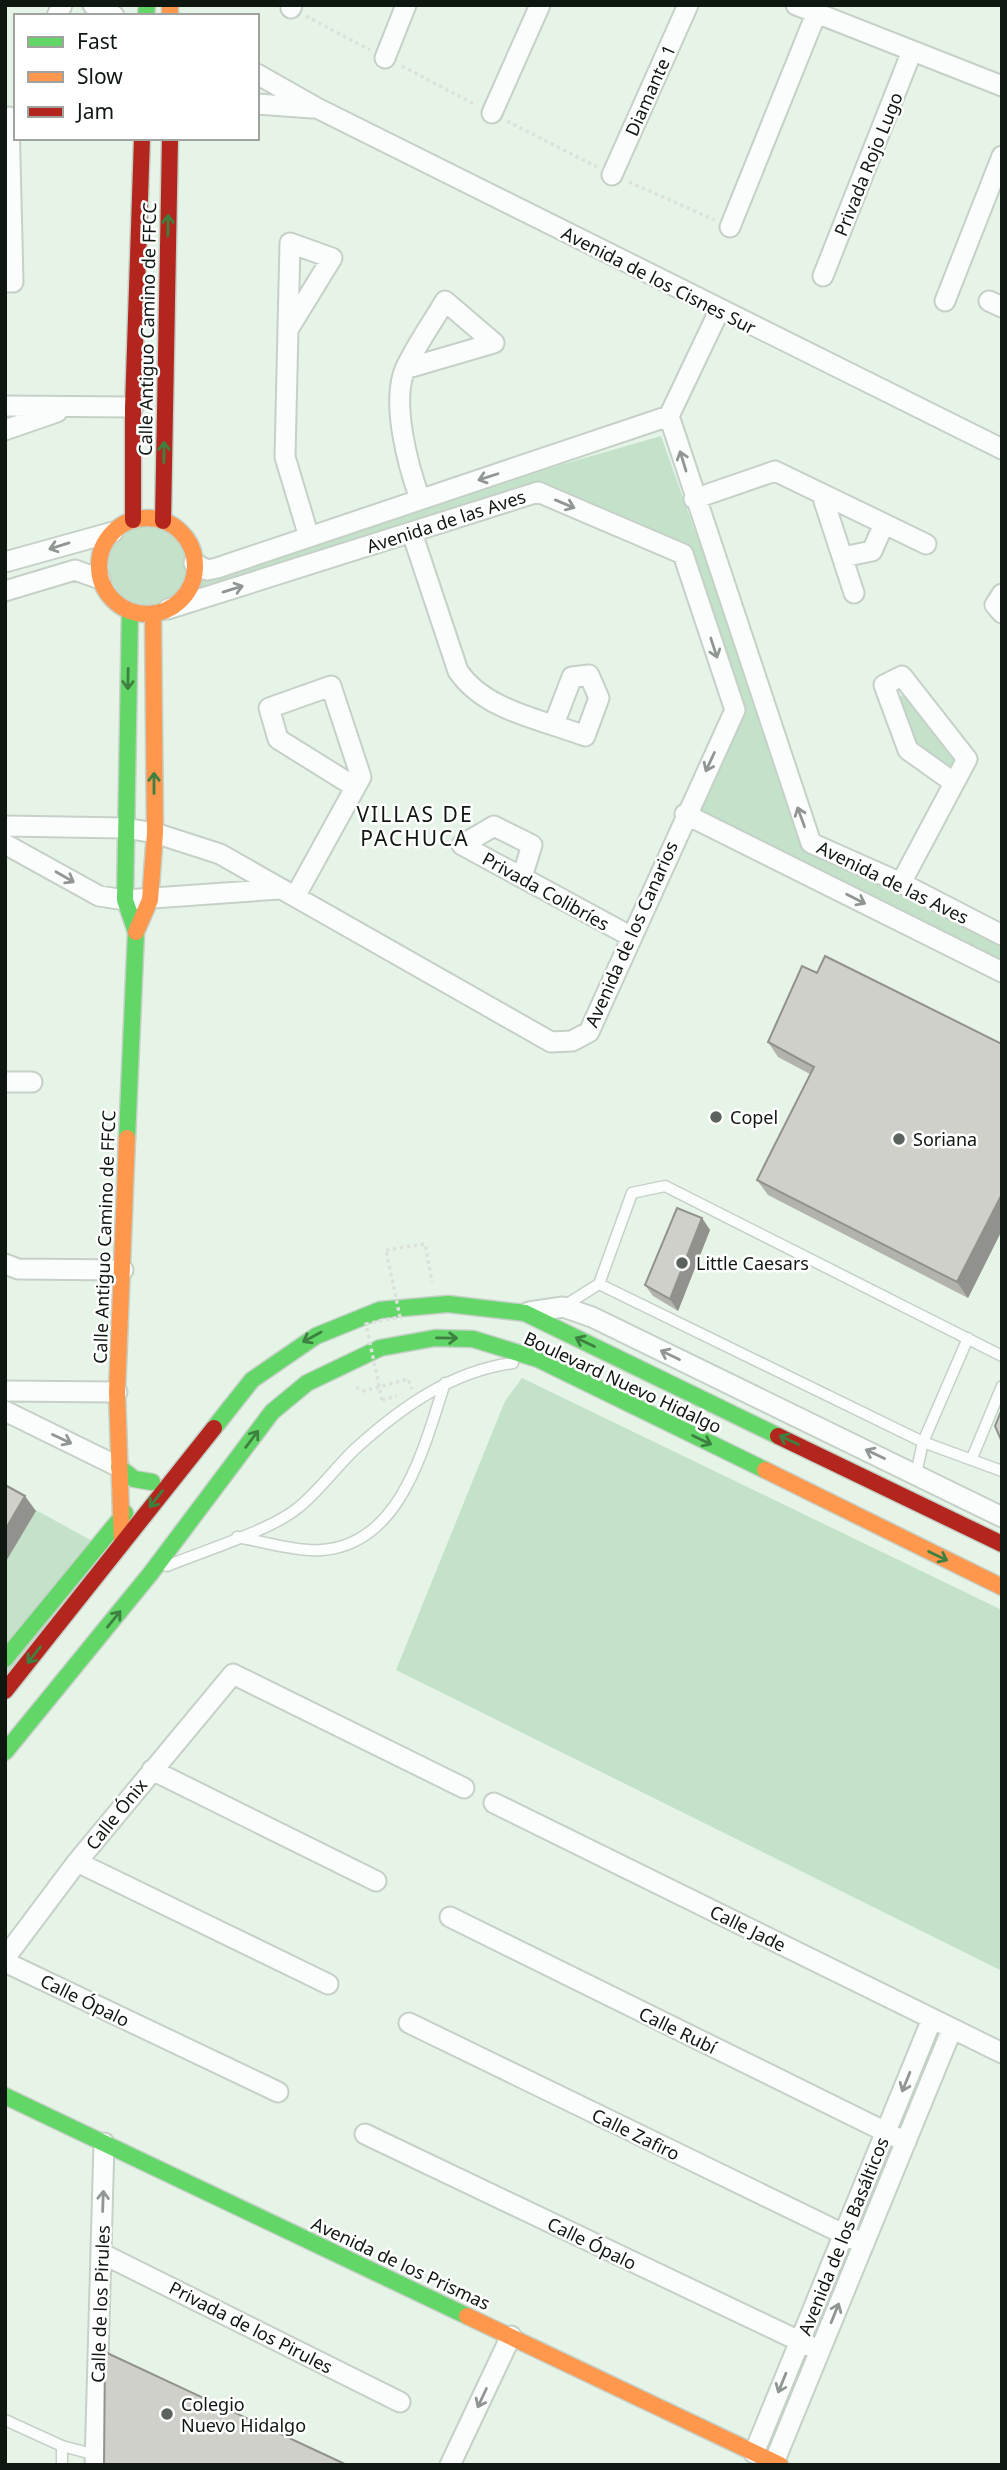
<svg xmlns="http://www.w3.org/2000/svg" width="1007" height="2470" viewBox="0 0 1007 2470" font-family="'Noto Sans',sans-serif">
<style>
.green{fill:#c3e2c9}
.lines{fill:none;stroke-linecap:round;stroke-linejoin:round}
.lane-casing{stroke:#c5d0c7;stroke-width:13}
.street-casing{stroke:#c5d0c7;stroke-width:23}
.fast-casing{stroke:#c5d0c7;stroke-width:19}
.slow-casing{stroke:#c5d0c7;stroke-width:19}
.jam-casing{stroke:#c5d0c7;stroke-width:19}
.path{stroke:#dde1dd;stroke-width:3.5;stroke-dasharray:3.5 3.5;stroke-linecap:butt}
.lane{stroke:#fbfdfc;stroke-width:10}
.street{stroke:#fbfdfc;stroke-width:19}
.fast{stroke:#63d668;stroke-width:16}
.slow{stroke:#ff974d;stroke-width:16}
.jam{stroke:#b3261e;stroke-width:16}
.path-bridge{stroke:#dde1dd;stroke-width:3.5;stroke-dasharray:3.5 3.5;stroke-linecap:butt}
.wall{fill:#b2b3ad}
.shaded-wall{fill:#91928d}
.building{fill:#cfd0c9;stroke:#91928d;stroke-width:2}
.oneway{stroke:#3d8040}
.oneway2{stroke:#909692}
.poi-dot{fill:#5a645c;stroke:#fff;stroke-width:2.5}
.labels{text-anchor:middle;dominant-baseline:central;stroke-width:5;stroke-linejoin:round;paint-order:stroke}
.street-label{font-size:18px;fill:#0e1710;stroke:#fff}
.poi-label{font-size:18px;fill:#0e1710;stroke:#fff;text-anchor:start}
.quarter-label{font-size:21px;letter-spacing:2px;fill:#0e1710;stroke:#fff}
</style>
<rect width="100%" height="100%" fill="#e6f4e8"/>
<path class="green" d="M661 436 806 841 1002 941V966L694 812 739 712 690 561 539 487 169 605 137 607 121 595 109 579V551L121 532 148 523 165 527 189 548 191 579 536 472Z
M904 694 959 760 952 772 912 746 892 701Z
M522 1378 1002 1610V1971L396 1670 505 1401Z
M25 1504 105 1548 5 1681V1537Z"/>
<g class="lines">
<g class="lane-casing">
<path id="lane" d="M564 1306 599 1284
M1002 1356 665 1186 632 1193 599 1284 923 1442 1002 1471
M972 1458 1002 1386
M916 1474 923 1442 968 1338
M237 1537C261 1541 298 1552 322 1550 402 1544 424 1446 445 1383
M167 1566C203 1551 272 1530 299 1507 320 1490 336 1467 355 1449 400 1408 452 1371 513 1363
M5 2420 62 2446 96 2455
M62 2465V2446"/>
</g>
<g class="street-casing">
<path id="street" d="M93 5 114 16
M796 5 1002 86
M291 8 292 5
M57 16 62 5
M385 58 406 5
M257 74 317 108 1002 449
M257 104 312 108
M492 113 540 5
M612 175 688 5
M730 227 816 14
M823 276 912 51
M5 282H13L9 117
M945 301 1002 156
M989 301 1002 307
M719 311 669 416 811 843 901 883 1002 935
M289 328 332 258 290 243 285 457 309 537
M405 369 494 343 445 301C432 323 417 344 406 367 390 400 408 466 420 499
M5 406 133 407
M5 430 57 412
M822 495 854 593
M694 499 775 471 926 544
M412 533 458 671C485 711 541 719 585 736L599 698 589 675 572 677 554 724
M843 557 872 551 884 524
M5 562 113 532
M194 563 207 570 217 568 669 416
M5 591 75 570 100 579
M1002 594 995 605 1002 613
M168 609 538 492 683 554 735 710
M685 814 1002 972
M5 826 125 828 155 833 220 854 551 1042 572 1041 589 1032 735 710
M5 844 99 896 125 900 280 889
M462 845 630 936
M462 845 494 826 532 845 522 877
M901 883 967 759 902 676 884 685 908 750 953 782
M296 895 361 777 331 686 269 708 278 739 355 787
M5 1082H32
M5 1264 18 1269 123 1270
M529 1312 563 1307 592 1317 1002 1517
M5 1391 117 1392
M5 1411 119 1467
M152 1770 376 1881
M494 1803 1002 2053
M77 1862 328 1984
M450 1917 906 2142
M5 1958 77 1862 233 1674 464 1788
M5 1962 278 2092
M409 2023 864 2244
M365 2134 820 2351
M101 2253 400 2402
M754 2453 932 2019
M95 2465 104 2143
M450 2465 511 2336
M773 2465 952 2029"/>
</g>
<g class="fast-casing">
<path id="fast" d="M146 16 147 5
M127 1138 136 932 125 900 130 611
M214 1428 252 1380 316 1336 380 1310 448 1304 525 1313 778 1436
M119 1467 134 1479 152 1482
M5 1659 125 1513
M5 1752 151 1573 272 1412 307 1383 380 1348 435 1338 473 1339 538 1359 765 1470
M5 2096 467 2316"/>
</g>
<g class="slow-casing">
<path id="slow" d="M170 5V16
M99 566a48 48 0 1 1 96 0a48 48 0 1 1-96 0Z
M136 932 150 900 155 833 153 614
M765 1470 1002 1587
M122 1544 117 1392 127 1138
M467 2316 780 2465"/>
</g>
<g class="jam-casing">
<path id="jam" d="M133 520V407L142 138
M163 521 170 138
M778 1436 1002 1544
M5 1691 214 1428"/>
</g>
<path class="path" d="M306 16 370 50
M402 66 476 105
M507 121 597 167
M629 182 715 220
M386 1250 425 1244 432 1282
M356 1387 364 1391 408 1379 412 1389
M382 1400 397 1396"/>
<use href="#lane" class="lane"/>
<use href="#street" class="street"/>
<use href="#fast" class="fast"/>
<use href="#slow" class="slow"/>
<use href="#jam" class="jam"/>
<path class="path-bridge" d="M382 1400 366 1324 400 1317 386 1250"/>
</g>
<path class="wall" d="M817 973 1002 1044V1230L968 1298 768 1195 757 1180 810 1074 778 1057 768 1042Z
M702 1218 710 1230 678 1311 653 1296 645 1285Z"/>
<path class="shaded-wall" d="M1002 1194V1230L968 1298 957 1282Z
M702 1218 710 1230 678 1311 670 1299Z
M25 1496 36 1511 5 1563V1530Z"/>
<path class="building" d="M825 956 1002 1044V1194L957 1282 757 1180 814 1067 768 1042 802 966 817 973Z
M677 1208 702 1218 670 1299 645 1285Z
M1002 1409V1442L995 1426Z
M5 1485 25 1496 5 1530Z
M105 2352 347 2465H104Z"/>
<defs><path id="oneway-shaft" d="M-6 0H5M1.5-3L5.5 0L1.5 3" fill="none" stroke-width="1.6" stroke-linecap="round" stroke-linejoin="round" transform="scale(1.75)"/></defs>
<g class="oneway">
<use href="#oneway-shaft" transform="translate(168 225) rotate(-89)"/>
<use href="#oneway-shaft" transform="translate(164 452) rotate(-89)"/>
<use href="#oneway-shaft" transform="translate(128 679) rotate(91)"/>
<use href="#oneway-shaft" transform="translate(154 783) rotate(-90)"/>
<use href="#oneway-shaft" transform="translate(312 1337) rotate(151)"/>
<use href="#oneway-shaft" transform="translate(447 1338) rotate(1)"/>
<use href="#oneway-shaft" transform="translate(585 1342) rotate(-154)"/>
<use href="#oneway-shaft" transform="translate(252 1439) rotate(-53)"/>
<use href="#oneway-shaft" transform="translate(702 1440) rotate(26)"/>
<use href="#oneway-shaft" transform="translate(789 1440) rotate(-154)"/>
<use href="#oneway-shaft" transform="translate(156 1499) rotate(128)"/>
<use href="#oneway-shaft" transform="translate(938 1556) rotate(26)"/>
<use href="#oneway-shaft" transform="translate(114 1619) rotate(-51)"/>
<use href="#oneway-shaft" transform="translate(34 1655) rotate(128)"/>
</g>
<g class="oneway2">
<use href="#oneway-shaft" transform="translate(683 461) rotate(-107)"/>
<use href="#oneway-shaft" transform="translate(488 477) rotate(162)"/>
<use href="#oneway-shaft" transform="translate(565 504) rotate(23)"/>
<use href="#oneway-shaft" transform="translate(59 546) rotate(163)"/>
<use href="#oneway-shaft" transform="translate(233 589) rotate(-17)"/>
<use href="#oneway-shaft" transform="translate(714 648) rotate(72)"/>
<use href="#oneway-shaft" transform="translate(710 762) rotate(115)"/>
<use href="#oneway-shaft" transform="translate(801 817) rotate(-110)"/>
<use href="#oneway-shaft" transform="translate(65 877) rotate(30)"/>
<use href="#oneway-shaft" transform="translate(856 899) rotate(27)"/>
<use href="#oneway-shaft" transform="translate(670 1355) rotate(-154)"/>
<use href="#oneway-shaft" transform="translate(62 1439) rotate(25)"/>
<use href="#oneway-shaft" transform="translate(875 1454) rotate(-154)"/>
<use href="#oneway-shaft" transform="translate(906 2082) rotate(112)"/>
<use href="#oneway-shaft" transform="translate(103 2201) rotate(-88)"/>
<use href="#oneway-shaft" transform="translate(835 2313) rotate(-68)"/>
<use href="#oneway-shaft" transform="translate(782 2383) rotate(112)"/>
<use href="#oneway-shaft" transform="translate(482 2398) rotate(115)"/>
</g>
<g class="poi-dot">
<circle cx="716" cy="1117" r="7"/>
<circle cx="899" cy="1139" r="7"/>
<circle cx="682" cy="1263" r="7"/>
<circle cx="167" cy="2414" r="7"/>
</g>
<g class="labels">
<g class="street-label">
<text transform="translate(650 90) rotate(-66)">Diamante 1</text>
<text transform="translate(868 164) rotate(-68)">Privada Rojo Lugo</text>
<text transform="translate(659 280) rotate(27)">Avenida de los Cisnes Sur</text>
<text transform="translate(147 329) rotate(-89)">Calle Antiguo Camino de FFCC</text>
<text transform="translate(446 521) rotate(-18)">Avenida de las Aves</text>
<text transform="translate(893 882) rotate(26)">Avenida de las Aves</text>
<text transform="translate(546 891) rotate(29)">Privada Colibríes</text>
<text transform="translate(631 934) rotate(-66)">Avenida de los Canarios</text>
<text transform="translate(104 1237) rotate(-88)">Calle Antiguo Camino de FFCC</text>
<text transform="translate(623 1382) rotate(25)">Boulevard Nuevo Hidalgo</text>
<text transform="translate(116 1814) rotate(-51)">Calle Ónix</text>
<text transform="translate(748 1928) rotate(26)">Calle Jade</text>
<text transform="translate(85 2000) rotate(26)">Calle Ópalo</text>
<text transform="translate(678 2030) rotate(26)">Calle Rubí</text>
<text transform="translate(636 2134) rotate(26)">Calle Zafiro</text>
<text transform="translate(843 2236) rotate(-68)">Avenida de los Basálticos</text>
<text transform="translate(592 2243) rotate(26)">Calle Ópalo</text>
<text transform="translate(401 2263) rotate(25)">Avenida de los Prismas</text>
<text transform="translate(100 2304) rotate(-88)">Calle de los Pirules</text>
<text transform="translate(251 2327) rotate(27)">Privada de los Pirules</text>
</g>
<g class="poi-label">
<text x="730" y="1117">Copel</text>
<text x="913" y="1139">Soriana</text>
<text x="696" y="1263">Little Caesars</text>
<text x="181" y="2404">Colegio<tspan x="181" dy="21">Nuevo Hidalgo</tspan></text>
</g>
<g class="quarter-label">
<text x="415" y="814">VILLAS DE<tspan x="415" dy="24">PACHUCA</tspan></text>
</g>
</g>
<rect width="1007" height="2470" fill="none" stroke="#0e1710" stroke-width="14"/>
<rect x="14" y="14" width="245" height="126" fill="#ffffff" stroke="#9fa29f" stroke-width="2"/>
<rect x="28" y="37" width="35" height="10" fill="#63d668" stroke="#9fa29f" stroke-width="2"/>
<text x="77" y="49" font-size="21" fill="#0e1710">Fast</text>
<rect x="28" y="72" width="35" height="10" fill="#ff974d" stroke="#9fa29f" stroke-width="2"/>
<text x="77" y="84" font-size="21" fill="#0e1710">Slow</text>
<rect x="28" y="107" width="35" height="10" fill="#b3261e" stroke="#9fa29f" stroke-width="2"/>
<text x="77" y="119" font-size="21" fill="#0e1710">Jam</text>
</svg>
